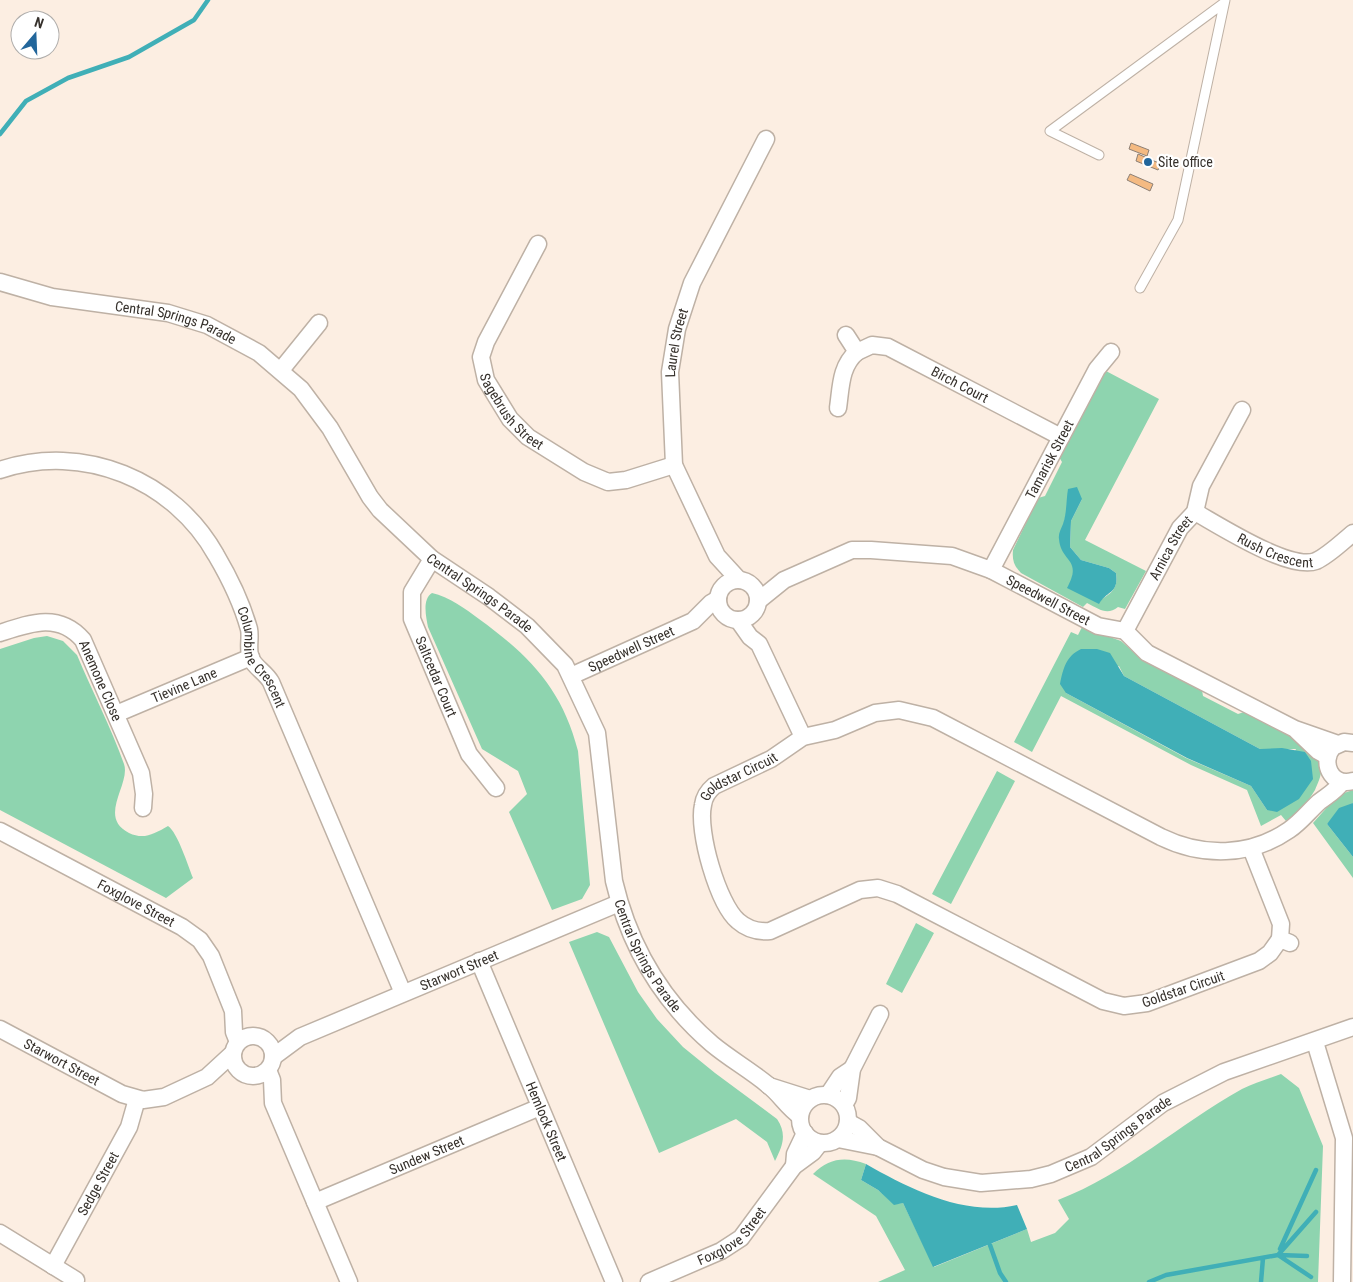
<svg xmlns="http://www.w3.org/2000/svg" width="1353" height="1282" viewBox="0 0 1353 1282" font-family="'Roboto Condensed',sans-serif">
<style>
.green{fill:#8ed4af;fill-rule:evenodd}
.water{fill:#40afb7}
.lines{fill:none;stroke-linecap:round;stroke-linejoin:round}
.stream{stroke:#40afb7;stroke-width:4.5}
.building{fill:#f4ba82;stroke:#8d8075}
.lane-casing{stroke:#beb1a5;stroke-width:11}
.street-casing{stroke:#beb1a5;stroke-width:19}
.lane{stroke:#fff;stroke-width:9}
.street{stroke:#fff;stroke-width:16}
.poi-dot{fill:#22669b;stroke:#fff;stroke-width:2}
.labels{text-anchor:middle;dominant-baseline:central;stroke-width:4.5;stroke-linejoin:round;paint-order:stroke}
.poi-label{font-size:14px;fill:#36312c;stroke:#fff;text-anchor:start}
.street-label{font-size:14px;fill:#36312c;stroke:#fff}
</style>
<rect width="100%" height="100%" fill="#fceee2"/>
<path class="green" d="M1106 371 1159 399 1085 540 1146 571 1125 609 1118 607C1107 616 1099 609 1087 603L1083 607 1021 573C1014 566 1012 560 1013 550L1038 498 1045 496 1062 462 1059 457 1101 376ZM1082 499 1071 521 1070 547 1081 560 1109 568 1116 573C1118 586 1114 592 1102 599L1072 580 1074 567C1068 557 1060 523 1067 513 1070 508 1077 503 1082 499Z
M432 593C449 597 466 609 479 619 530 656 562 689 578 751L590 885 582 899 552 910 509 812 527 794 518 771 482 749 428 627C426 617 422 599 432 593Z
M1082 627 1121 641 1137 655 1202 690 1203 696 1238 714 1244 712C1263 722 1319 745 1321 767 1322 775 1318 783 1315 790 1307 803 1299 813 1286 821L1281 815 1261 826 1247 790 1191 765 1061 696 1032 752 1014 742 1071 632 1078 635ZM1119 666 1124 676 1260 749H1296L1267 810 1251 786 1186 758 1066 693Z
M47 636 63 641 77 655C92 691 111 727 124 764 131 784 97 817 129 833 144 840 154 834 168 826 178 833 188 866 193 878L166 898 0 810V649L34 638Z
M997 771 1015 781 951 904 932 894Z
M1353 790V803L1327 824 1353 857V878L1313 823 1338 795Z
M916 923 934 933 902 993 886 984Z
M597 932 609 937 638 992 657 1019 683 1047 715 1073 777 1119C787 1134 783 1145 775 1161L767 1142 736 1119 659 1153 569 942Z
M1281 1074 1299 1088 1323 1146 1318 1282H878L905 1270 876 1216 813 1174C829 1158 845 1156 866 1164L861 1180 878 1190 894 1204 903 1203 934 1267 1027 1229 1031 1242 1055 1233 1069 1219 1058 1200C1126 1174 1179 1124 1242 1089 1254 1083 1268 1079 1281 1074Z"/>
<path class="water" d="M1077 487 1082 499 1071 521 1070 547 1081 560 1109 568 1116 573C1119 594 1107 590 1099 604L1067 588C1083 558 1061 563 1059 539 1058 534 1061 529 1063 524 1067 512 1066 501 1068 489Z
M1081 649H1097L1110 653 1124 676 1260 749 1282 748 1305 752 1311 761 1313 779 1299 799 1277 812 1267 810 1251 786 1187 758 1066 693 1060 684C1063 669 1066 656 1081 649Z
M1353 803V857L1327 824 1339 808Z
M866 1164C910 1189 965 1217 1017 1205L1027 1229 933 1267 903 1203 894 1205 878 1190 861 1180Z"/>
<g class="lines">
<path class="stream" d="M0 134 26 101 68 78 129 57 194 20 208 0
M990 1245 1000 1273 1006 1282
M1280 1249 1316 1170
M1278 1255 1311 1277
M1279 1255 1307 1256
M1149 1282 1166 1275 1278 1255 1316 1212
M1261 1282 1263 1258"/>
</g>
<path class="building" d="M1131 143 1149 150 1147 156 1129 149Z
M1138 154 1161 164 1158 170 1136 161Z
M1130 174 1153 184 1150 191 1127 180Z"/>
<g class="lines">
<g class="lane-casing">
<path id="lane" d="M1099 155 1050 131 1224 3
M1140 288 1178 220 1225 0"/>
</g>
<g class="street-casing">
<g id="street">
<path id="s1" d="M538 244 486 342 481 357 486 380 510 419 528 437 584 472 608 482 626 480 674 465"/>
<path id="s2" d="M0 282 52 297 168 313 207 325 259 353 301 389 330 428 370 497 380 510 432 559 489 597 527 626 565 665 597 733 614 881C629 945 662 1001 712 1044 730 1059 750 1070 768 1085 780 1094 787 1107 800 1116"/>
<path id="s3" d="M846 335 857 352 872 345 888 347 1061 437"/>
<path d="M281 370 319 323"/>
<path d="M838 408C841 388 840 366 857 352"/>
<path id="s4" d="M0 470C83 442 174 480 216 555 229 577 242 604 249 629 251 638 247 649 251 659 256 668 266 673 271 682L403 993"/>
<path id="s5" d="M1195 512C1220 526 1290 571 1316 561 1329 555 1342 542 1353 533"/>
<path id="s6" d="M432 559 412 592V619L469 754 496 788"/>
<path id="s7" d="M991 570 1097 369 1111 352"/>
<path id="s8" d="M739 580 717 556 674 465 670 372 677 329 692 283 766 139"/>
<circle cx="738" cy="600" r="20"/>
<path id="s9" d="M758 601 784 580 852 550H871L952 556 991 570 1098 626 1125 631 1147 653 1295 729 1338 744"/>
<path d="M738 620 750 637 759 644 803 737"/>
<path id="s10" d="M1125 631 1180 528 1195 512 1201 486 1242 410"/>
<path id="s11" d="M0 633C30 623 59 612 83 640L141 773 144 794 143 808"/>
<path id="s12" d="M571 676 693 621 711 603 718 599"/>
<path id="s13" d="M116 714 251 657"/>
<path d="M1297 731 1318 751 1327 756"/>
<path d="M1353 743 1344 742 1333 747C1320 762 1331 787 1353 781"/>
<path id="s14" d="M0 831 182 927 200 940 211 956 233 1011 234 1032 238 1042"/>
<path d="M1251 848 1281 924 1280 939 1290 943"/>
<path id="s15" d="M1280 939 1270 953 1259 961 1147 1003 1124 1006 1103 1001 897 894 878 888 860 890 770 931C759 932 747 929 738 921 718 904 697 831 703 805 704 797 708 791 714 786L771 759 803 737 835 730 875 713 899 710 933 718 1161 837C1202 857 1250 857 1289 830 1301 822 1309 811 1319 802 1328 795 1336 791 1342 782"/>
<path id="s16" d="M479 961 614 1282"/>
<path id="s17" d="M0 1029 122 1094 143 1100 164 1097 207 1077 232 1054"/>
<circle cx="253" cy="1056" r="20"/>
<path d="M1315 1042 1344 1138 1342 1282"/>
<path id="s18" d="M273 1057 300 1037 619 903"/>
<path d="M268 1070 272 1080 273 1103 349 1282"/>
<path d="M769 1086 810 1099"/>
<circle cx="824" cy="1119" r="24"/>
<path d="M828 1095 840 1077 852 1069"/>
<path d="M844 1105 848 1098 852 1069 880 1014"/>
<path id="s19" d="M848 1122 859 1128 878 1147 923 1170 944 1177 981 1183 1031 1179 1051 1174 1091 1157 1163 1103 1224 1072 1353 1027"/>
<path d="M838 1139 878 1147"/>
<path d="M794 1166 795 1154 805 1133"/>
<path id="s20" d="M315 1202 540 1107"/>
<path d="M0 1233 76 1280"/>
<path id="s21" d="M53 1266 129 1127 137 1099"/>
<path id="s22" d="M649 1282 721 1251 741 1238 794 1166 813 1152 820 1143"/>
</g>
</g>
<use href="#lane" class="lane"/>
<use href="#street" class="street"/>
</g>
<circle class="poi-dot" cx="1148" cy="162" r="5"/>
<g class="labels">
<g class="poi-label">
<text x="1158" y="162">Site office</text>
</g>
<g class="street-label">
<text stroke="none"><textPath href="#s2" startOffset="181">Central Springs Parade</textPath></text>
<text stroke="none"><textPath href="#s8" startOffset="256">Laurel Street</textPath></text>
<text stroke="none"><textPath href="#s3" startOffset="134">Birch Court</textPath></text>
<text stroke="none"><textPath href="#s1" startOffset="191">Sagebrush Street</textPath></text>
<text stroke="none"><textPath href="#s7" startOffset="125">Tamarisk Street</textPath></text>
<text stroke="none"><textPath href="#s5" startOffset="90">Rush Crescent</textPath></text>
<text stroke="none"><textPath href="#s10" startOffset="95">Arnica Street</textPath></text>
<text stroke="none"><textPath href="#s2" startOffset="601">Central Springs Parade</textPath></text>
<text stroke="none"><textPath href="#s9" startOffset="314">Speedwell Street</textPath></text>
<text stroke="none"><textPath href="#s12" startOffset="66">Speedwell Street</textPath></text>
<text stroke="none"><textPath href="#s4" startOffset="365">Columbine Crescent</textPath></text>
<text stroke="none"><textPath href="#s6" startOffset="128">Saltcedar Court</textPath></text>
<text stroke="none"><textPath href="#s11" startOffset="134">Anemone Close</textPath></text>
<text stroke="none"><textPath href="#s13" startOffset="74">Tievine Lane</textPath></text>
<text stroke="none"><textPath href="#s15" startOffset="771">Goldstar Circuit</textPath></text>
<text stroke="none"><textPath href="#s14" startOffset="154">Foxglove Street</textPath></text>
<text stroke="none"><textPath href="#s2" startOffset="1020">Central Springs Parade</textPath></text>
<text stroke="none"><textPath href="#s18" startOffset="206">Starwort Street</textPath></text>
<text transform="translate(1183 989) rotate(-19)">Goldstar Circuit</text>
<text stroke="none"><textPath href="#s17" startOffset="70">Starwort Street</textPath></text>
<text stroke="none"><textPath href="#s16" startOffset="174">Hemlock Street</textPath></text>
<text stroke="none"><textPath href="#s19" startOffset="299">Central Springs Parade</textPath></text>
<text stroke="none"><textPath href="#s20" startOffset="121">Sundew Street</textPath></text>
<text stroke="none"><textPath href="#s21" startOffset="94">Sedge Street</textPath></text>
<text stroke="none"><textPath href="#s22" startOffset="96">Foxglove Street</textPath></text>
</g>
</g>
<g transform="translate(35 35) rotate(19)"><circle r="24" fill="#ffffff" stroke="#afadab"/>
<path d="M0-4L9 19L0 12L-9 19Z" fill="#22669b"/>
<text y="-8" font-size="14" font-weight="bold" text-anchor="middle" fill="#36312c">N</text>
</g>
</svg>
